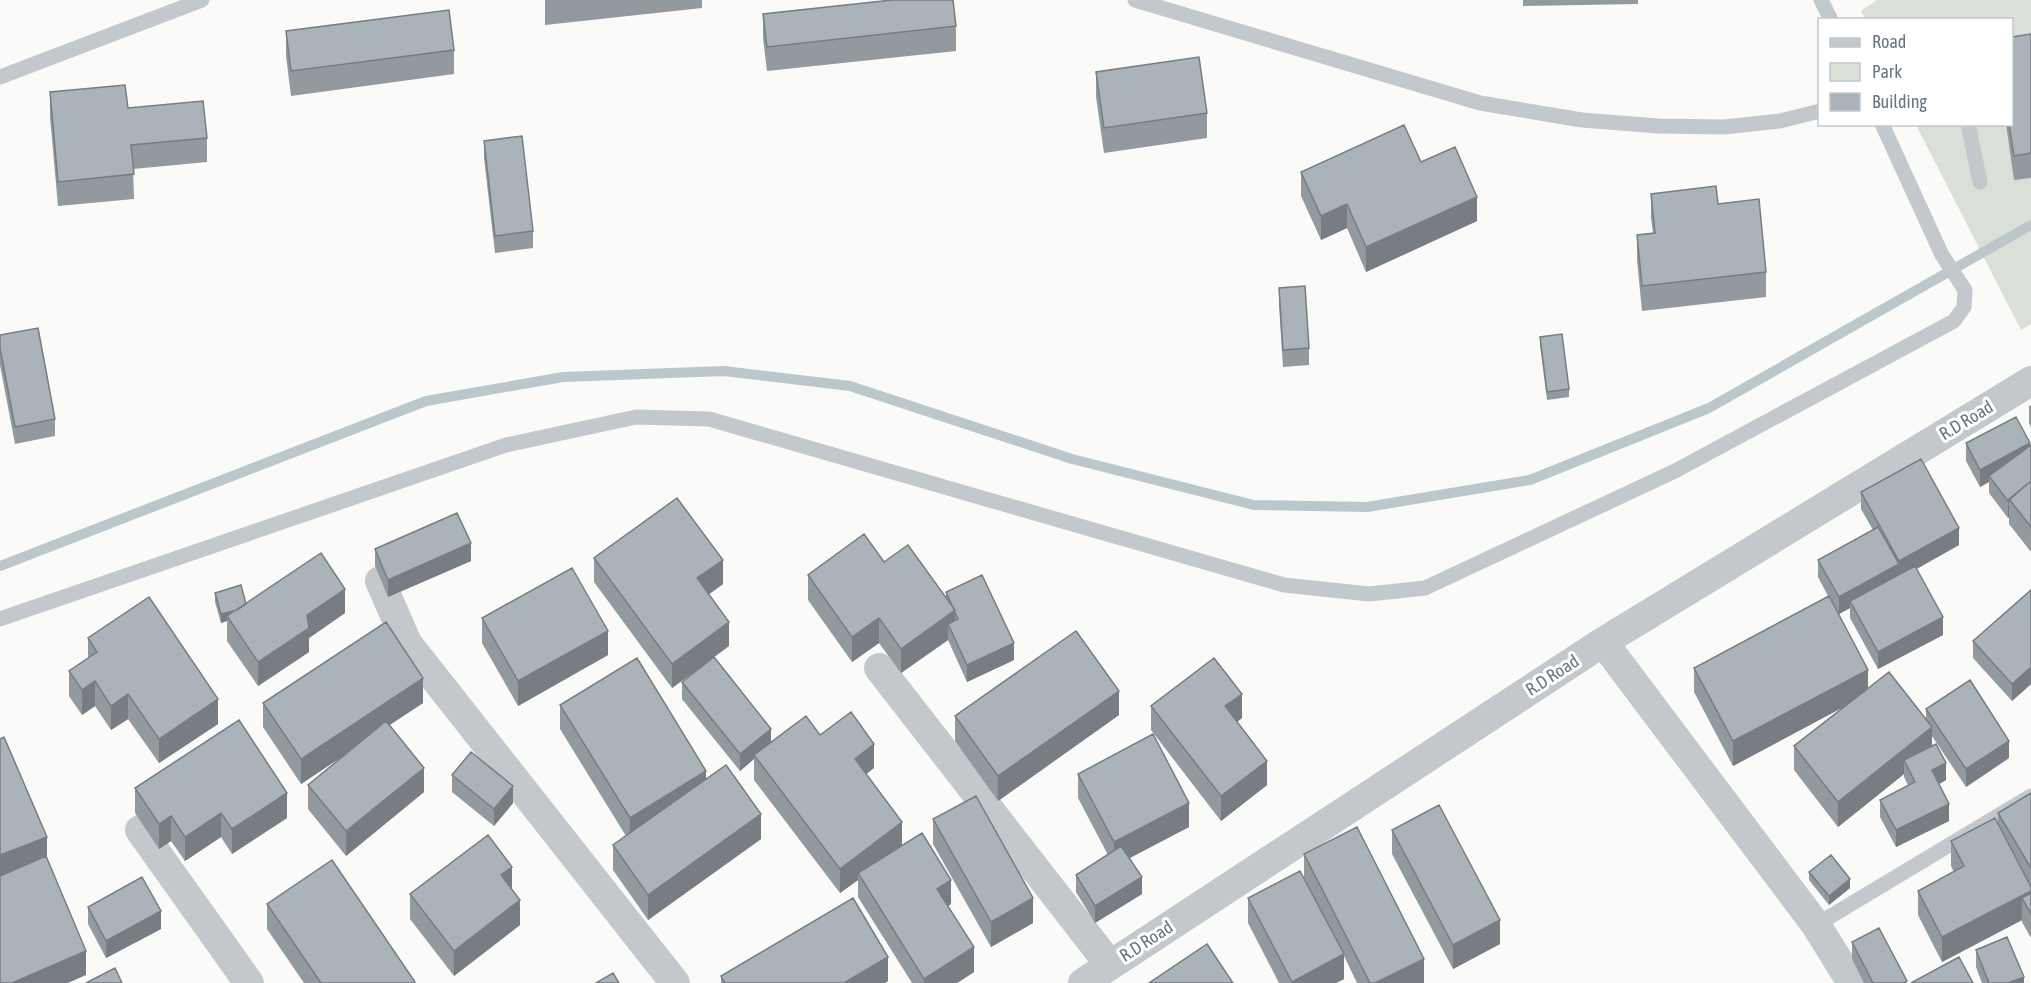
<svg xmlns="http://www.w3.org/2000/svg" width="2031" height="983" viewBox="0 0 2031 983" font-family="'Asap Condensed',sans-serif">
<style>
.green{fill:#dadfd7}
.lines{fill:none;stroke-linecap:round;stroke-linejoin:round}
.stream{stroke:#bbc7cb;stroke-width:10}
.service{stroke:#c3c8cc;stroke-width:15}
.minor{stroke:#c3c8cc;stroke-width:30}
.wall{fill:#929a9f}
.shaded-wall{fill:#777d82}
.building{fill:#aab3b9;stroke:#777d82;stroke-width:1.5}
.labels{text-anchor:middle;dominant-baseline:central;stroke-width:6;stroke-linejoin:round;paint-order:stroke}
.street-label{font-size:18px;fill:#657683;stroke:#fff}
</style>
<rect width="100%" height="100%" fill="#fafaf8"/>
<path class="green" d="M1877 0H2031V324L2021 330 1916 125 2012 124V20L1865 19 1861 11Z"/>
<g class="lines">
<path class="stream" d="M0 566 426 401 563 377 724 371 850 386 1072 459 1254 505 1367 507 1530 480 1709 408 2031 225"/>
<path class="service" d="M1135 0 1480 103 1582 120 1658 126 1724 127 1780 121 1820 111
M1821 0 1831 20
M0 77 202 0
M1968 124 1980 182
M0 619 506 445 636 417 709 419 1284 585 1369 594 1425 588 1675 471 1954 321 1964 307 1965 290 1942 255 1882 124
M1816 925 2031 796"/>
<path class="minor" d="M380 581 407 643 675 983
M1603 642 1816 925 1852 983
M879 668 1110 965
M140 830 249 983
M1083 983 1603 642 2031 381"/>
</g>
<path class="wall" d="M545 0H702V8L545 25Z
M1523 0H1638V4L1523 6Z
M763 14 956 26V51L767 71 763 38Z
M286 31 454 50V74L291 96 286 56Z
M2031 34V178L2014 180 2006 124H2012Z
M1096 72 1207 113V138L1104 153 1096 97Z
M50 92 128 108 207 138V162L133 169 134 199 58 206 50 117Z
M484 141 533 231V248L495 253 484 158Z
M1421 162 1477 221 1366 272 1347 228 1321 240 1301 196V172Z
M1651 194 1718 204 1766 272V297L1642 311 1637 260V235L1653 233 1651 218Z
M1279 288 1309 348V365L1283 367 1279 305Z
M0 335 55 419V436L15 444 0 365Z
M1540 337 1569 389V397L1547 400 1540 345Z
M2031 405V427L2029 423V406Z
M1966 443 2030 446 2031 445V552L2009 524V517L2008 518 1989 493V482L1980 487 1966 461Z
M1861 492 1959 545 1917 569 1943 635 1878 669 1850 618V608L1839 614 1868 688 1926 719V709L2009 758 1966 787 1932 736V746L1946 780 1939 784 1949 821 1896 847 1880 817V800L1908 785 1904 777V774L1838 827 1794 770V746L1843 707 1733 766 1694 692V668L1828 596 1818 577V560L1873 530 1861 509Z
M375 549 471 561 388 597 375 566Z
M594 558 723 584 709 594 729 646 714 657 771 742 820 735 874 768 866 774 902 845 951 904 948 906 974 972 957 983H912L858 897V880L840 893 754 780V759L740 771 682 699V682L709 661 672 688 594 582Z
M884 562 946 598V592L1014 660 967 682 948 640 901 673 879 643 852 662 808 600V575Z
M2031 590V684L2012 701 1973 658V641Z
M215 593 246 604 345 613 309 638V652L258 686 227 641V621L221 623 215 602Z
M482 618 608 655 518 706 482 643Z
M88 638 218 724 159 763 128 719 111 730 95 706 82 715 69 696V671L88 659Z
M263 703H423L389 725 424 792 346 856 308 809V785L344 755 301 784 263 727Z
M560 705 706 778 761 839 648 920 613 870V845L626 836 560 729Z
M1151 706 1242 718 1237 722 1267 785 1221 821 1151 730Z
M1119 715 998 801 955 741V716Z
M1078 774 1189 827 1130 858 1142 894 1095 923 1076 892V875L1108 855 1078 798Z
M452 775 513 803 494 826 452 792Z
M135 788 287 818 232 854 221 837 185 861 171 841 159 849 135 813Z
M2031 793V938L2022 922V920L1942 962 1918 915V891L1954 872 1951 866V841L1998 823V813Z
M933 819 1033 923 991 947 933 844Z
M1392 830 1500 944 1453 969 1392 854Z
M1304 854 1424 983H1357L1344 956V979L1336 983H1279L1248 923V898L1304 878Z
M1809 872 1850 888 1829 905 1809 880Z
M410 894 520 925 454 976 410 919Z
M267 904 415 983H304L267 929Z
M88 907 161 929 106 958 88 924Z
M1852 942 1907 983H1864L1852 959Z
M1976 950 2024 983H1982L1976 967Z
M721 976 888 981 885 983H721Z"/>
<path class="shaded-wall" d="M1477 197V221L1366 272V247Z
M1347 204V228L1321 240V216Z
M2030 443V460L1989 476V482L1980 487V470Z
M2009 500V517L2008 518V501Z
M1959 528V545L1899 578V561Z
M471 543V561L388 597V580Z
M723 560V584L697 603V578Z
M1899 564V581L1850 601V608L1839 614V597Z
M345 589V613L309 638V652L258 686V662L307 615Z
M247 607 227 616V621L221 623V614Z
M955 610V635L948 624V640L901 673V649Z
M1943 617V635L1878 669V652Z
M879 618V643L852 662V637Z
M729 622V646L672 688V664Z
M608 631V655L518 706V681Z
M1014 643V660L967 682V665Z
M2031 667V684L2012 701V684Z
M1868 670V694L1733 766V741Z
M423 678V703L301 784V759Z
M95 681V706L82 715V690Z
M1119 691V715L998 801V776Z
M128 694V719L111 730V706Z
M1242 694V718L1225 731V706Z
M218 699V724L159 763V739Z
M1932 727V751L1904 760V774L1838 827V802Z
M771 729V746L754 755V759L740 771V754Z
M2009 741V758L1966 787V769Z
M874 744V768L855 783V759Z
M1267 761V785L1221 821V796Z
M1946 763V780L1932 788V770Z
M424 768V792L346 856V831Z
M706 771V795L630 843V818Z
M513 786V803L494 826V809Z
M287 793V818L232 854V829Z
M1189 803V827L1114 866V842Z
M1949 804V821L1896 847V830Z
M221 813V837L185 861V837Z
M761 814V839L648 920V895Z
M171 816V841L159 849V824Z
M902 822V846L858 873V880L840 893V869Z
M47 837V861L0 880V855Z
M512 867V891L501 875Z
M1142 877V894L1095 923V906Z
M1850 879V888L1829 905V896Z
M951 880V904L937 913V889Z
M2031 891V914L2022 898V920L1942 962V937Z
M1033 898V923L991 947V922Z
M520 900V925L454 976V951Z
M161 911V929L106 958V941Z
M1500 920V944L1453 969V945Z
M974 947V972L957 983H924V979Z
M86 951V975L68 983H12Z
M1344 954V979L1336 983H1292V982Z
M888 957V981L885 983H844Z
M1424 959V983H1375Z
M2024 977V983H2008Z"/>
<path class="building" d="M892 0H953L956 26 767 47 763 14Z
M449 10 454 50 291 71 286 31Z
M2031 34V153L2014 156 2009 124H2012V37Z
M1199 57 1207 113 1104 128 1096 72Z
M125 85 128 108 203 101 207 138 131 145 134 174 58 182 50 92Z
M1404 125 1421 162 1455 147 1477 197 1366 247 1347 204 1321 216 1301 172Z
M522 136 533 231 495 236 484 141Z
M1716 186 1718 204 1759 199 1766 272 1642 286 1637 235 1655 233 1651 194Z
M1305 286 1309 348 1283 350 1279 288Z
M38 328 55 419 15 427 0 348V335Z
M1562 334 1569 389 1547 392 1540 337Z
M2016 417 2030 443 1980 470 1966 443Z
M2031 445V481L2008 501 1989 476Z
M1921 459 1959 528 1899 561 1861 492Z
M2031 481V527L2009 499Z
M677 498 723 560 697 578 729 622 672 664 594 558Z
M457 513 471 543 388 580 375 549Z
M1878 527 1899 564 1839 597 1818 560Z
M864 534 884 562 908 545 955 610 901 649 879 618 852 637 808 575Z
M321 553 345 589 307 615 309 628 258 662 227 616Z
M1915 566 1943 617 1878 652 1850 601Z
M572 568 608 631 518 681 482 618Z
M982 575 1014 643 967 665 948 624 958 619 946 592Z
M241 585 246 604 237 610 221 614 215 593Z
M2031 590V667L2012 684 1973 641Z
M1829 596 1868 670 1733 741 1694 668Z
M149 597 218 699 159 739 128 694 111 706 95 681 82 690 69 671 97 652 88 638Z
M386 622 423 678 301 759 263 703Z
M1076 631 1119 691 998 776 955 716Z
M714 657 771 729 740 754 682 682Z
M637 658 706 771 630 818 560 705Z
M1214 658 1242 694 1225 706 1267 761 1221 796 1151 706Z
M1889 672 1932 727 1838 802 1794 746Z
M1970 680 2009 741 1966 769 1926 709Z
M851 712 874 744 855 759 902 822 840 869 754 755 806 716 820 735Z
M239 720 287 793 232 829 221 813 185 837 171 816 159 824 135 788Z
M386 721 424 768 346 831 308 785Z
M1153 734 1189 803 1114 842 1078 774Z
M4 737 47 837 0 855V739Z
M1936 744 1946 763 1932 770 1949 804 1896 830 1880 800 1915 782 1904 760Z
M471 752 513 786 494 809 452 775Z
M726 765 761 814 648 895 613 845Z
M2031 793V868L1998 813Z
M976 796 1033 898 991 922 933 819Z
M1439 805 1500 920 1453 945 1392 830Z
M1995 818 2031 887V891L1942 937 1918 891 1964 866 1951 841Z
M1357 827 1424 959 1375 983H1370L1304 854Z
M922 833 951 880 937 889 974 947 924 979 858 873Z
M488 835 512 867 501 875 520 900 454 951 410 894Z
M1121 846 1142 877 1095 906 1076 875Z
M1831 855 1850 879 1829 896 1809 872Z
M46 856 86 951 12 983H0V876Z
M332 860 415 982 414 983H321L267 904Z
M1300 871 1344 954 1292 982 1248 898Z
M142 877 161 911 106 941 88 907Z
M2031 893V914L2022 898Z
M853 898 888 957 844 983H725L721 976Z
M1879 928 1907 981 1903 983H1873L1852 942Z
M2007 937 2024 977 2008 983H1989L1976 950Z
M1207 944 1233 983H1149Z
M1959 957 1973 983H1911Z
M115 968 122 983H86Z
M613 973 619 983H596Z"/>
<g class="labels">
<g class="street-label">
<text transform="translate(1966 420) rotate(-31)">R.D Road</text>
<text transform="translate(1552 675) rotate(-33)">R.D Road</text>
<text transform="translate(1146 941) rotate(-33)">R.D Road</text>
</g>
</g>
<rect x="1818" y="18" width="195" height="108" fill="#ffffff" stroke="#c1c8cd" stroke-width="1.5"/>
<rect x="1830" y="38" width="30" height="9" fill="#c3c8cc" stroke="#c1c8cd" stroke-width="1.5"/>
<text x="1872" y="48" font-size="18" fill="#657683">Road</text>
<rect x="1830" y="63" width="30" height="18" fill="#dadfd7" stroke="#c1c8cd" stroke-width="1.5"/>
<text x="1872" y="78" font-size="18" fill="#657683">Park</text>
<rect x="1830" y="93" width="30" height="18" fill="#aab3b9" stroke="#c1c8cd" stroke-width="1.5"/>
<text x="1872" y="108" font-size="18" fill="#657683">Building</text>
</svg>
